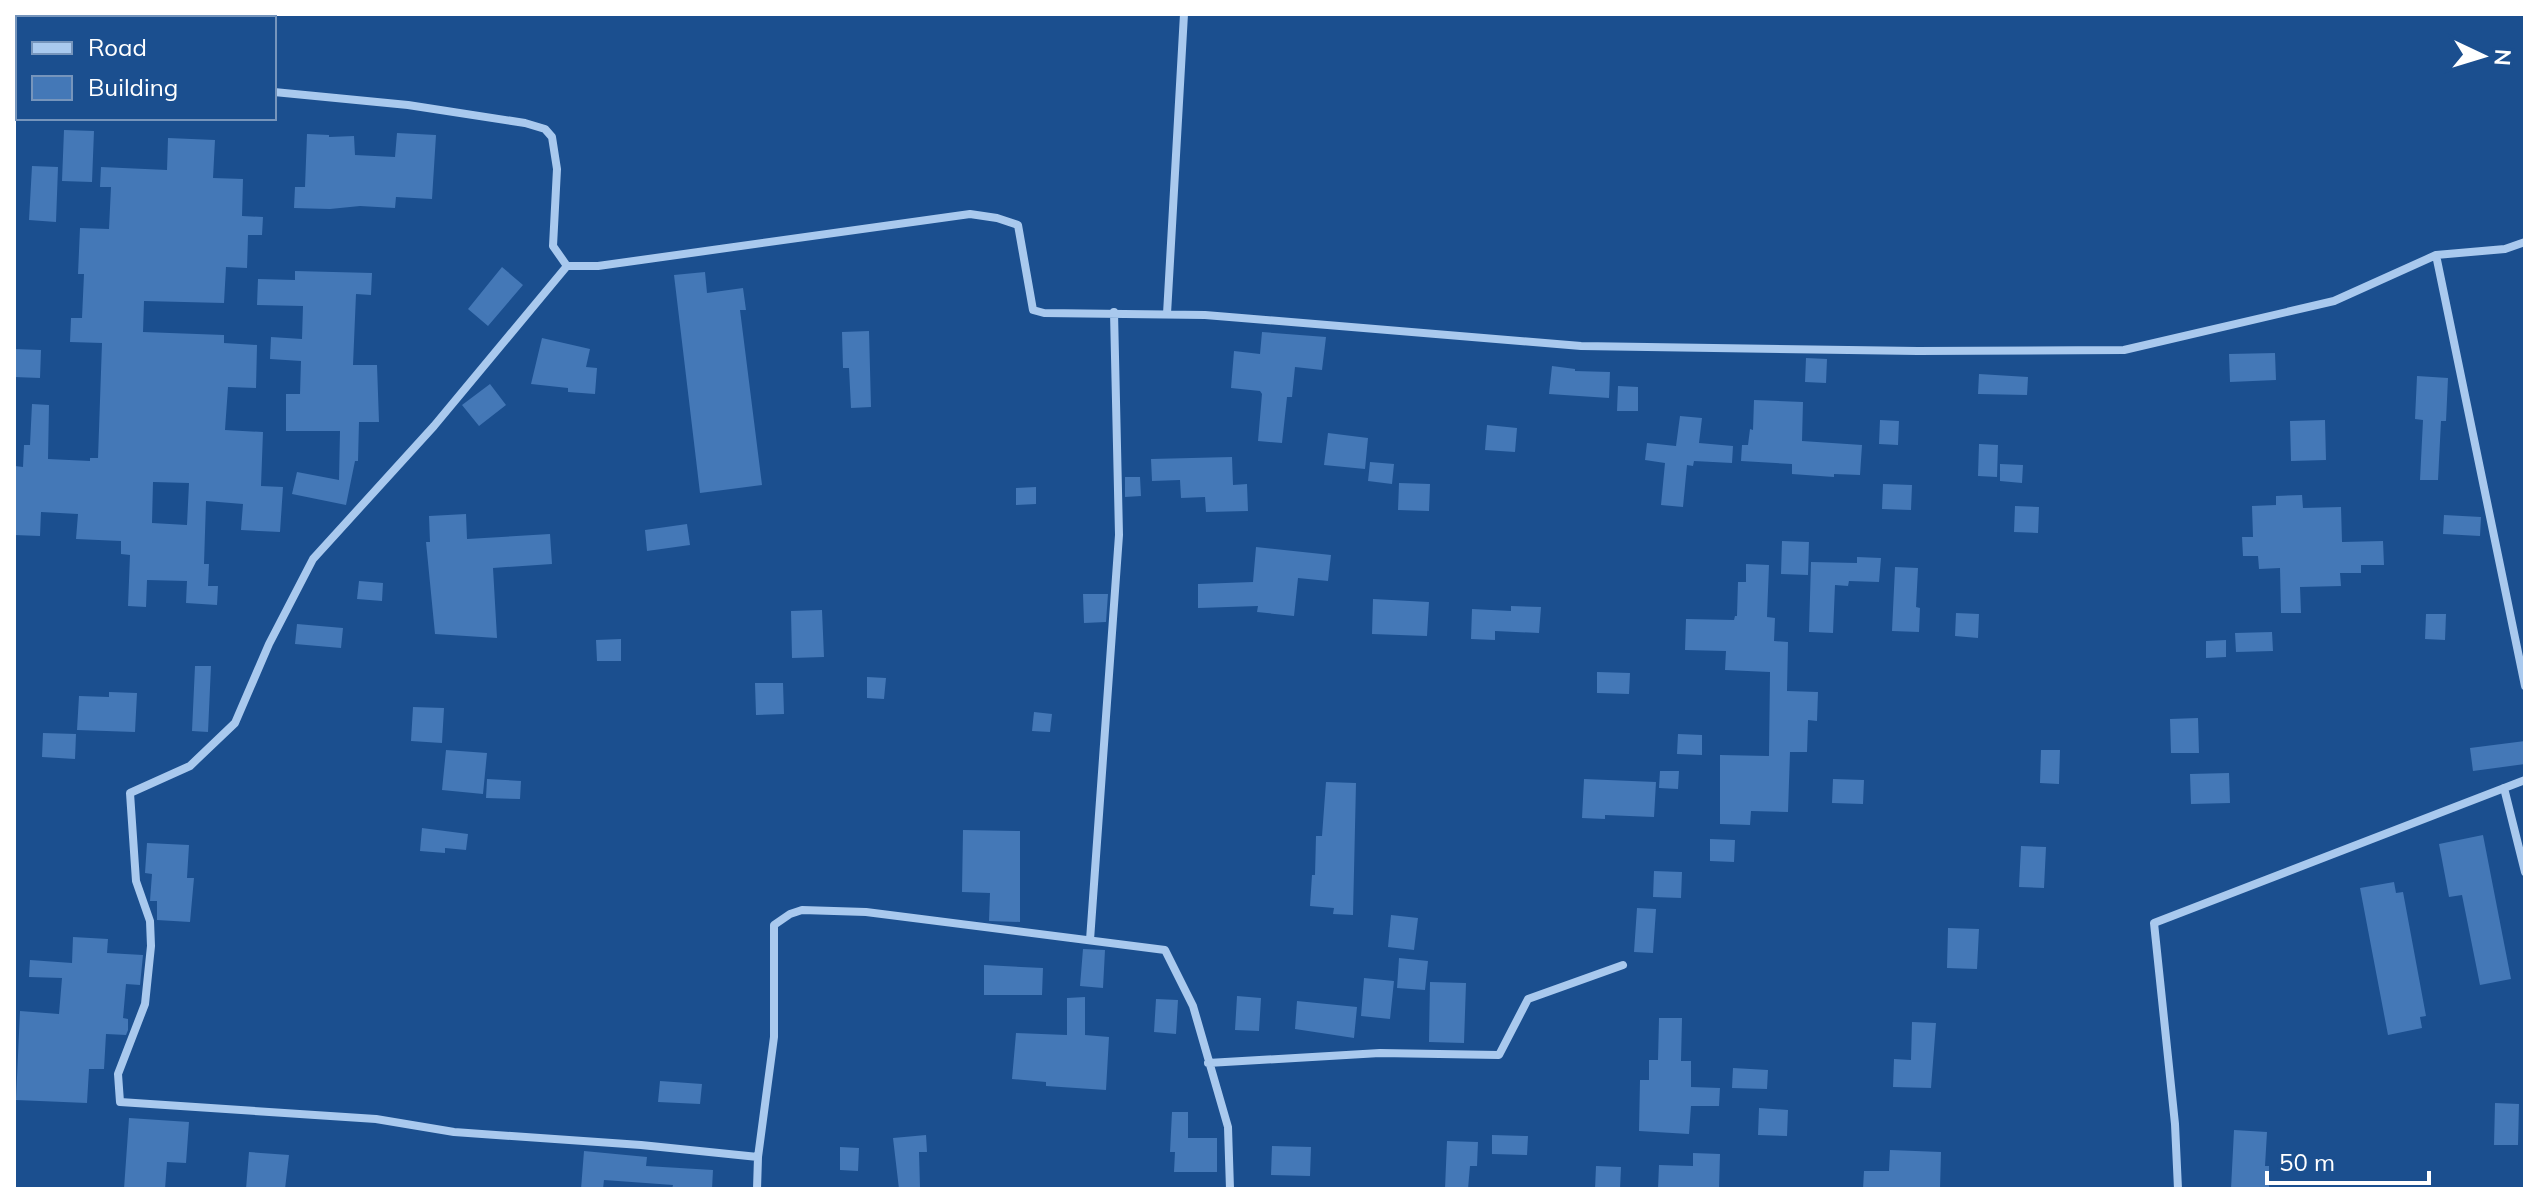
<svg xmlns="http://www.w3.org/2000/svg" width="2539" height="1203" viewBox="0 0 2539 1203" font-family="Mulish,sans-serif">
<style>
.building{fill:#4478b7;fill-rule:evenodd}
.lines{fill:none;stroke-linecap:round;stroke-linejoin:round}
.minor{stroke:#a9c9ee;stroke-width:8}
</style>
<rect width="100%" height="100%" fill="#1b4f8f"/>
<path class="building" d="M64 130 94 131 92 182 62 181Z
M397 133 436 135 432 199 396 197 395 208 360 206 330 209 294 208 295 187H305L307 134 329 135V137L354 136 355 155 395 157Z
M168 138 215 140 213 178 243 179 242 216 263 217 262 235H248L247 268 226 267 224 303 144 301 143 332 224 335V343L257 345 256 388 228 387 225 430 263 432 261 486 283 487 280 532 241 530 243 504 206 501 204 564H209L208 586H218L217 605 186 603 187 581 147 580 146 607 128 606 130 555 121 554V541L76 539 78 514 41 512 40 536 14 535 15 466 23 467 24 445H30L32 404 49 405 48 459 90 461V458H98L102 343 70 342 71 318H82L84 274H78L80 228 109 229 111 187H100L101 167 167 170ZM153 482 189 483 187 525 152 523Z
M32 166 58 167 56 222 29 220Z
M502 267 523 285 488 326 468 309Z
M295 271 372 273 371 295 356 294 353 365H377L379 422H359L358 461H355L346 505 292 494 297 472 339 480 340 431H286V394H300L301 361 270 359 271 337 302 339 303 306 257 305 258 279 295 280Z
M705 272 707 293 743 288 746 310H740L762 485 700 493 674 275Z
M869 331 871 407 851 408 849 368H843L842 332Z
M1262 332 1326 337 1322 370 1295 367 1292 397H1287L1282 443 1258 441 1262 394 1260 391 1231 388 1234 351 1260 354Z
M542 338 590 349 586 367 597 368 595 394 568 392V388L531 384Z
M14 349 41 350 40 378 14 377Z
M2275 353 2276 380 2230 382 2229 354Z
M1806 358 1827 359 1826 383 1805 382Z
M1552 366 1575 369V371L1610 372 1609 398 1549 394Z
M1979 374 2028 377 2027 395 1978 394Z
M2417 376 2448 378 2446 421H2441L2438 480H2420L2423 420 2415 419Z
M490 384 506 405 479 426 462 405Z
M1618 386 1638 387V411H1617Z
M1754 400 1803 402 1802 441 1862 445 1860 475 1834 474V477L1792 474V464L1741 461 1742 445H1748L1750 429 1753 430Z
M1680 416 1702 418 1699 443 1733 446 1732 463 1694 461 1693 466 1687 465 1683 507 1661 505 1665 463 1645 460 1647 443 1676 446Z
M1880 420 1899 421 1898 445 1879 444Z
M2325 420 2326 460 2291 461 2290 421Z
M1487 425 1517 428 1515 452 1485 450Z
M1328 433 1368 438 1365 469 1324 465Z
M1979 444 1998 445 1997 477 1978 476Z
M1232 457 1233 485 1247 484 1248 511 1206 512 1205 497 1181 498 1180 480 1152 481 1151 459Z
M1370 462 1394 464 1392 484 1368 481Z
M2000 464 2023 465 2022 483 2000 481Z
M1125 477H1140L1141 496 1125 497Z
M1399 483 1430 484 1429 511 1398 510Z
M1883 484 1912 485 1911 510 1882 509Z
M1036 487V504L1016 505V488Z
M2302 495 2303 508 2341 507 2342 542 2383 541 2384 565H2361V573H2340L2341 586 2300 587 2301 613H2281L2280 568 2259 569 2258 556H2243L2242 537H2253L2252 506 2276 505V496Z
M2015 506 2039 507 2038 533 2014 532Z
M466 514 467 539 550 534 552 564 493 568 497 638 435 634 426 542H430L429 516Z
M2444 515 2481 517 2480 536 2443 534Z
M687 524 690 545 647 551 645 530Z
M1782 541 1809 542 1808 575 1781 574Z
M1256 547 1331 555 1328 581 1298 578 1294 616 1257 612 1258 606 1198 608V584L1253 582Z
M1857 557 1881 558 1879 582 1849 581 1848 586 1835 585 1833 633 1809 632 1811 562 1857 563Z
M1746 564 1769 565 1767 617 1775 618 1774 641 1788 642 1787 691 1818 692 1817 721 1808 720 1807 752H1790L1788 812 1751 811 1750 825 1720 824V755L1769 756 1770 672 1725 670 1726 651 1685 650 1686 619 1734 620 1735 616H1737L1738 582H1746Z
M1895 567 1918 568 1916 607 1920 608 1919 632 1892 631Z
M359 581 383 583 382 601 357 599Z
M1083 594H1108L1106 622 1084 623Z
M1373 599 1429 602 1427 636 1372 634Z
M1511 606 1541 607 1539 633 1495 631V640L1471 639 1472 609 1511 611Z
M822 610 824 657 792 658 791 611Z
M1956 613 1979 614 1978 638 1955 636Z
M2426 614H2446L2445 640 2425 639Z
M297 624 343 628 341 648 295 644Z
M2272 632 2273 651 2236 652 2235 633Z
M621 639V661H597L596 640Z
M2226 640V657L2206 658V641Z
M195 666H211L208 732 192 731Z
M1597 672 1630 673 1629 694 1597 693Z
M867 677 886 678 884 699 867 698Z
M755 683H783L784 714 756 715Z
M109 692 137 693 135 732 77 730 79 696 109 697Z
M413 707 444 708 442 743 411 741Z
M1034 712 1052 714 1050 732 1032 731Z
M2198 718 2199 753H2171L2170 719Z
M43 733 76 734 75 759 42 757Z
M1678 734 1702 735V755L1677 754Z
M2525 741V764L2473 771 2470 748Z
M446 750 487 753 483 794 442 790Z
M2041 750H2060L2059 784 2040 783Z
M1660 771H1679L1678 789 1659 788Z
M2229 773 2230 803 2191 804 2190 774Z
M487 779 521 781 520 799 486 798Z
M1584 779 1656 782 1654 817 1605 815V819L1582 818Z
M1833 779 1864 780 1863 804 1832 803Z
M1326 782 1356 783 1353 915 1333 914 1334 908 1310 906 1312 875H1315L1316 836H1322Z
M422 828 468 834 466 850 445 848V853L420 851Z
M963 830 1020 831V922L989 921 990 893 962 892Z
M2483 835 2511 979 2480 985 2462 895 2449 897 2439 844Z
M1710 839 1735 840 1734 862 1710 861Z
M147 843 189 845 187 878H194L190 922 157 920V901H150L152 874 145 873Z
M2021 846 2046 847 2044 888 2019 887Z
M1654 871 1682 872 1681 898 1653 897Z
M2394 882 2396 893 2403 892 2426 1016 2420 1017 2422 1028 2388 1035 2360 888Z
M1637 908 1656 909 1653 953 1634 952Z
M1391 915 1418 918 1414 950 1388 947Z
M1948 928 1979 929 1977 969 1947 968Z
M73 937 108 939 107 953 143 955 140 985 126 984 123 1018 128 1019V1030L126 1035 106 1034 104 1069H89L87 1103 16 1100 20 1011 59 1014 62 978 29 977 30 960 72 963Z
M1083 949 1105 950 1103 988 1080 986Z
M1399 958 1428 961 1425 990 1397 988Z
M984 965 1043 968 1042 995H984Z
M1364 978 1394 981 1390 1019 1361 1016Z
M1430 982 1466 983 1464 1043 1429 1042Z
M1237 996 1261 998 1259 1031 1235 1030Z
M1085 997V1035L1109 1037 1106 1090 1046 1086V1082L1012 1079 1016 1033 1067 1035V998Z
M1156 999 1178 1000 1176 1034 1154 1032Z
M1297 1001 1357 1007 1354 1038 1295 1029Z
M1659 1018H1682L1681 1061H1691V1087L1720 1088 1719 1106H1691L1689 1134 1639 1131 1640 1080H1649V1060H1658Z
M1912 1022 1936 1023 1931 1088 1893 1087 1894 1059 1911 1060Z
M1733 1068 1768 1070 1767 1089 1732 1088Z
M660 1081 702 1084 700 1104 658 1102Z
M2495 1103 2519 1104 2518 1145H2494Z
M1759 1108 1788 1110 1787 1136 1758 1135Z
M1172 1112H1188V1138H1217V1172H1174L1175 1152H1170Z
M129 1118 189 1122 186 1163 167 1162 165 1189H124Z
M2234 1130 2267 1132 2265 1166H2269V1189H2231Z
M926 1135 927 1152H919L920 1188 899 1189 893 1138Z
M1492 1135 1528 1136 1527 1155 1492 1154Z
M1447 1141 1478 1142 1477 1166H1470L1468 1189H1445Z
M1272 1146 1311 1147 1310 1176 1271 1175Z
M840 1147 859 1148 858 1171 840 1170Z
M1890 1150 1941 1152 1940 1189H1863L1864 1171H1889Z
M584 1151 647 1157 646 1166 713 1170 712 1189H672L673 1185 604 1180 603 1189H581Z
M249 1152 289 1155 285 1189H246Z
M1693 1153 1720 1154 1719 1189H1658L1659 1165 1693 1166Z
M1596 1166 1621 1167 1620 1189H1595Z"/>
<g class="lines">
<path class="minor" d="M14 42 18 44
M274 92 408 105 525 123 545 129 552 137 557 169 553 246 567 266H598L970 214 997 218 1018 225 1033 310 1044 313 1205 315 1581 346 1918 351 2124 350 2334 301 2436 255 2505 249 2525 242
M2436 255 2525 686
M567 266 434 426 313 559 269 644 235 723 190 766 130 793 136 881 150 921 151 946 145 1004 118 1074 120 1102 376 1119 454 1132 641 1145 758 1157 757 1189
M1167 314 1184 14
M2504 788 2525 872
M1090 940 1119 535 1114 312
M1208 1063 1380 1053 1499 1055 1528 999 1623 965
M758 1157 774 1037V925L790 914 802 910 866 912 1165 950 1193 1006 1228 1127 1230 1189
M2178 1189 2175 1124 2154 923 2525 780"/>
</g>
<rect width="2539" height="1203" fill="none" stroke="#ffffff" stroke-width="32"/>
<rect x="16" y="16" width="260" height="104" fill="#1b4f8f" stroke="#7695bc" stroke-width="2"/>
<rect x="32" y="42" width="40" height="12" fill="#a9c9ee" stroke="#7695bc" stroke-width="2"/>
<text x="88" y="56" font-size="24" fill="#ffffff">Road</text>
<rect x="32" y="76" width="40" height="24" fill="#4478b7" stroke="#7695bc" stroke-width="2"/>
<text x="88" y="96" font-size="24" fill="#ffffff">Building</text>
<g transform="translate(2483 56) rotate(94)" stroke="#1b4f8f" stroke-width="6" paint-order="stroke">
<path d="M0-6L14 30L0 20L-14 30Z" fill="#ffffff"/>
<text y="-12" font-size="22" font-weight="bold" text-anchor="middle" fill="#ffffff">N</text>
</g>
<path d="M2267 1171v12h162v-12" fill="none" stroke="#ffffff" stroke-width="4"/>
<text x="2279" y="1171" font-size="24" fill="#ffffff" stroke="#1b4f8f" stroke-width="6" paint-order="stroke">50 m</text>
</svg>
